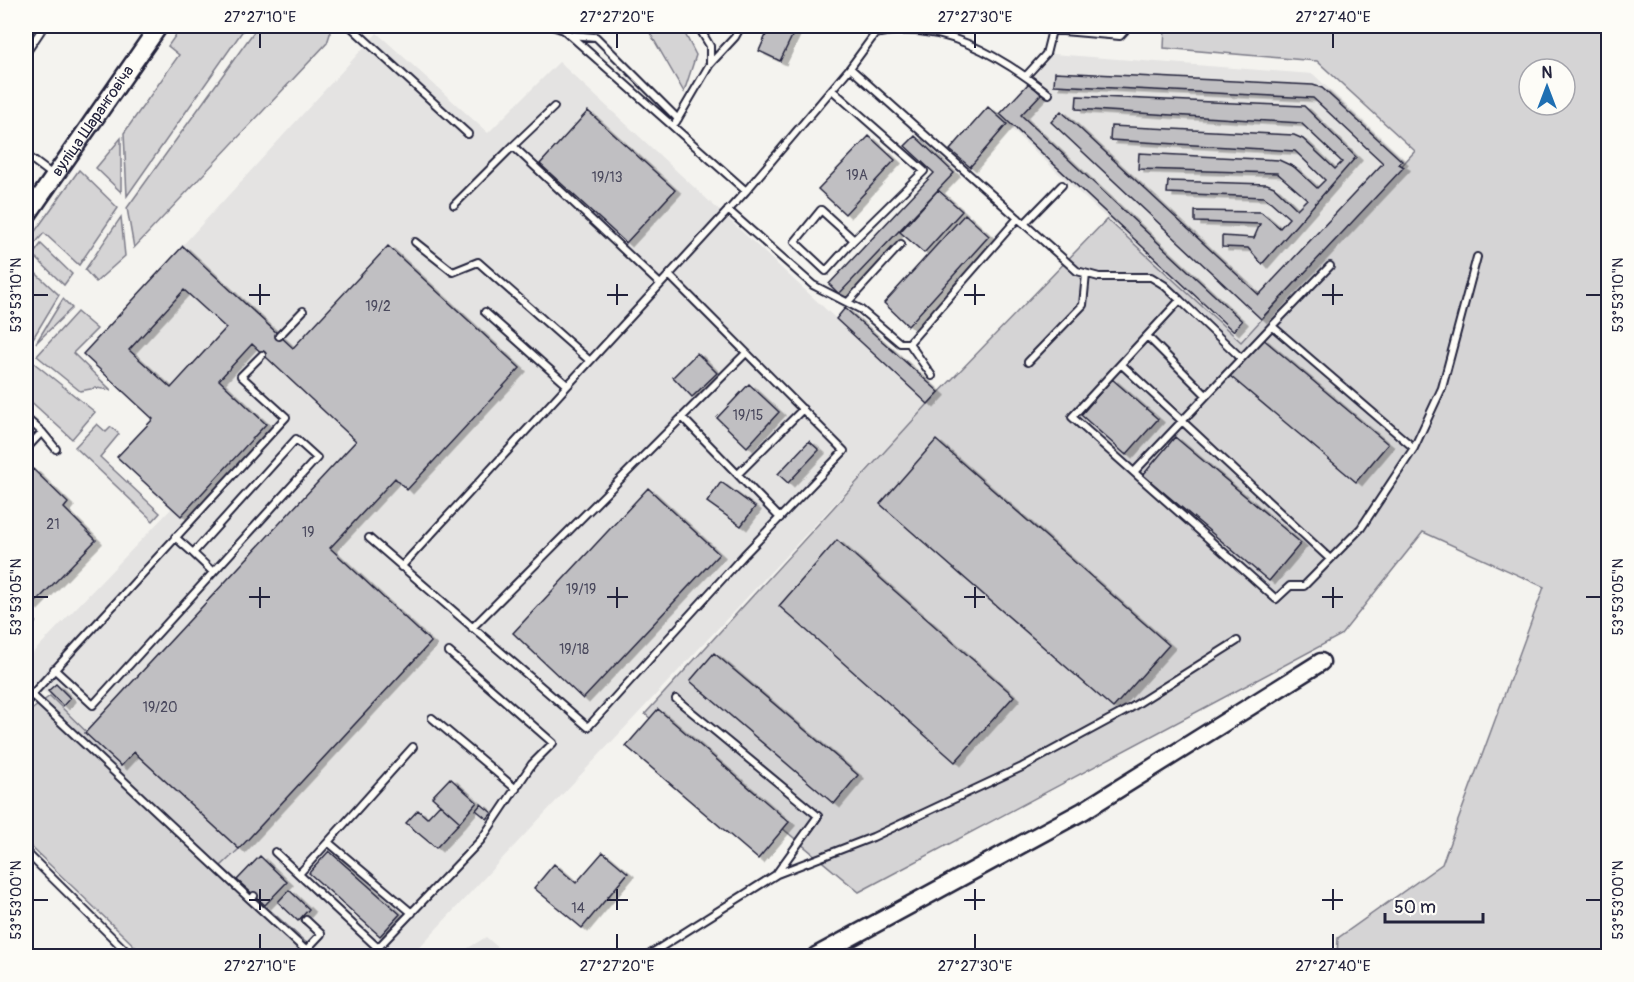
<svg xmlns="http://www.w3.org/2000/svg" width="1634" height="982" viewBox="0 0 1634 982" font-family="Pangolin,sans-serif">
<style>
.built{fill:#e4e3e2}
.green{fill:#d5d4d5;stroke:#7c7b88;stroke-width:1.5;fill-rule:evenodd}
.building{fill:#c0bfc2;stroke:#22223b;stroke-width:1.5;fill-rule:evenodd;filter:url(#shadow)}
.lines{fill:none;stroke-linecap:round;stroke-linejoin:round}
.service-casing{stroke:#22223b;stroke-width:10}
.secondary-casing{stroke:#22223b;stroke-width:21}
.service{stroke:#fdfcf7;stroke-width:6}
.secondary{stroke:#fdfcf7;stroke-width:16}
.ticks{fill:none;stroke:#22223b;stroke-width:2}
.labels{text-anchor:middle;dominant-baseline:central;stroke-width:4.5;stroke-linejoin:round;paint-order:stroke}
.number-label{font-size:14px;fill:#4a495d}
.street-label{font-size:16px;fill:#22223b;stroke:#fdfcf7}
.neatline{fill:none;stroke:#22223b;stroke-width:2}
.ticks-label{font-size:15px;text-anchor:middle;fill:#22223b}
</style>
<defs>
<filter id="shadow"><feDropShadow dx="6" dy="3.5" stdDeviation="0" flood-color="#0004"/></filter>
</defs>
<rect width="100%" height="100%" fill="#f4f3ef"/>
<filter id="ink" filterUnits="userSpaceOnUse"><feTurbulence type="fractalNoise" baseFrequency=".0167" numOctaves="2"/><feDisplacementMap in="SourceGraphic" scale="12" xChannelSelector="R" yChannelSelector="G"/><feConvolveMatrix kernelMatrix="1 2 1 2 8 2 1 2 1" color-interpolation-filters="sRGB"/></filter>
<g filter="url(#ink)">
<path class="built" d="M377 33 488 133 559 62 928 404 411 956H321L221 866 239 848 135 752 121 766 50 696 26 678V660L172 508 117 457 153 418 83 354Z
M1053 54 1313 74 1406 160 1322 253 1384 531 1170 277 997 116Z
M486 937 508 956H457L465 950Z"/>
<path class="green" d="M182 26H246L127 196 124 133 179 55 168 46Z
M258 26H329L330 34 327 43 134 248 127 208Z
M646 26H681L696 55 684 92Z
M1165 26H1608V956H1337L1338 938 1442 864 1544 587 1423 532 1341 635 859 892 645 714 928 404 1107 219 1241 342 1415 151 1317 61 1164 48ZM1529 69H1565V105H1529Z
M121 138V192L96 168Z
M79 170 118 208 79 265 44 233 26 254V244Z
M121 217 125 256 96 282 85 270Z
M41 244 72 274 64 285 33 255Z
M26 264 59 295 26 350Z
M63 299 72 308 36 343Z
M77 312 97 329 73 353 111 390 96 388 80 391 37 356Z
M29 359 95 412 72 439 26 397V363Z
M97 424 106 432 111 427 119 434 100 457 160 513 153 521 75 447Z
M50 696 121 766 134 752 239 849 221 866 321 956H145L26 842V714Z"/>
<path class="building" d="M770 26H797L780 61 759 51Z
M1055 72 1313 85 1322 88 1402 161 1399 164 1404 167 1261 319 1051 122 1061 111 1259 295 1383 163 1313 98 1054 85Z
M1029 83 1041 94 1021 115 1242 321 1233 331 1000 114Z
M1077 96 1304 106 1356 157 1262 264 1248 248 1222 247V236L1254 238 1260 224 1195 222V211L1261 212 1280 228 1289 218 1271 202 1264 197 1167 193 1168 181 1267 184 1274 187 1297 209 1307 199 1277 173 1138 169 1139 153 1279 160 1294 167 1317 188 1325 180 1295 151 1110 140 1111 126 1294 135 1303 139 1335 169 1342 162 1301 123 1076 109Z
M988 107 1007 124 970 167 950 150Z
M588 111 675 190 626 243 540 164Z
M869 136 895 160 845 214 818 189Z
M915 136 954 173 839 294 829 284 934 173 905 146Z
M938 190 962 211 924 253 900 232Z
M965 214 989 236 908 326 884 303Z
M183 246 293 348 388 246 520 368 407 490 395 478 330 548 431 642 239 849 134 752 121 766 85 733 356 441 252 344 219 380 266 424 181 516 117 457 153 419 83 354ZM184 290 226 328 171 388 129 350Z
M845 308 939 392 928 404 836 319Z
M1262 338 1388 444 1356 482 1230 376Z
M697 353 717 373 692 397 673 377Z
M1112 379 1158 419 1126 455 1081 415Z
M749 384 779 412 747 447 717 418Z
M1175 437 1301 543 1269 581 1143 475Z
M936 440 1169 645 1113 708 880 504Z
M809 441 819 450 788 483 778 474Z
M33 469 68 503 64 508 96 540 32 606 26 600V477Z
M721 482 755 507 741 526 707 502Z
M648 488 719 554 583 699 513 633Z
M837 540 1014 696 955 762 779 606Z
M714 653 858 775 834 804 690 681Z
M56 684 70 698 63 706 48 691Z
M658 709 789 822 758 859 626 746Z
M450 778 477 802 460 822 432 797Z
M440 804 460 822 436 848 406 823 418 810 427 818Z
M481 804 492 813 487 819 476 810Z
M329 851 400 914 380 936 309 873Z
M603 852 628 873 582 928 534 888 554 864 576 883Z
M260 856 287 882 265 905 237 880Z
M289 890 309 909 298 921 278 902Z"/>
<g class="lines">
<g class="service-casing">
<path id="service" d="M350 26 468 134
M552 26 564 30 746 191
M698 26 710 46V64
M1005 26 1120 36 1129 26
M570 35 596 37 678 119
M26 53 44 26
M850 68 1077 271 1099 277H1151L1164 285 1180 300 1072 417 1276 599 1290 586H1304L1361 528 1414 448 1442 388 1477 257
M1026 76 1046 54 1052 30
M832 90 924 171 854 240 821 210 795 242 826 271 854 240
M554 107 513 146 660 284
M676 122 710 64 735 37 741 26
M26 155 54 176
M454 205 513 146
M728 210 813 285 860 309 900 343H909L1018 218
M1024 224 1062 185
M415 242 453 272 478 262 590 361
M1180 300 1241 358
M848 302 901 244
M485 312 567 385
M1272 326 1330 266
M279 336 303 311
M1147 336 1206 395
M909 343 932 376
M1028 362 1083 305 1086 274
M1121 364 1330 559
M682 417 780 518
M26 418 42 432 26 449
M42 432 56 449
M1134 472 1272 326 1414 448
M738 474 803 409
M369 538 588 727 744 555 844 451 669 275
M193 553 213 572
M401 567 746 191 850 68 875 34C940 19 999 55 1049 94
M26 615 31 621
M472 628 746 353
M54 669 93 705 317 458 296 439 193 553 175 537
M31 694 251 900 254 896
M676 699 818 816 777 873
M26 701 286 417 241 376 262 355
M432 718 516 789
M26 852 131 956
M275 852 378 948
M299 874 328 842
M251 900 312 956
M412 913 328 842 413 747
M305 951 321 934 306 920
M370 956 481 840 532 764 553 743 449 652
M647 956 777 874 873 837 1022 767 1129 709 1237 641"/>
</g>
<g class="secondary-casing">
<g id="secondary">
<path id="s1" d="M26 217 159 26"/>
<path d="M816 956 1083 811 1321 662"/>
</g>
</g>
<use href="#service" class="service"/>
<use href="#secondary" class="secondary"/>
</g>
</g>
<path class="ticks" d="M260 33V48M617 33V48M975 33V48M1333 33V48M260 284V305M617 284V305M975 284V305M1333 284V305M33 295H48M249 295H270M607 295H628M964 295H985M1322 295H1343M1586 295H1601M260 587V608M617 587V608M975 587V608M1333 587V608M33 597H48M249 597H270M607 597H628M964 597H985M1322 597H1343M1586 597H1601M260 889V910M617 889V910M975 889V910M1333 889V910M33 900H48M249 900H270M607 900H628M964 900H985M1322 900H1343M1586 900H1601M260 934V949M617 934V949M975 934V949M1333 934V949"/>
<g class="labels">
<g class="number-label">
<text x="857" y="175">19А</text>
<text x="607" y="177">19/13</text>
<text x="378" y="306">19/2</text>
<text x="748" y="415">19/15</text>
<text x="53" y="524">21</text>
<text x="308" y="532">19</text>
<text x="581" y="589">19/19</text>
<text x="574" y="649">19/18</text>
<text x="160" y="707">19/20</text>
<text x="578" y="908">14</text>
</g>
<g class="street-label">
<text stroke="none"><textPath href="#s1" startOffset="117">вуліца Шаранговіча</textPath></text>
</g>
</g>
<rect width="1634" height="982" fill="none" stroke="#fdfcf7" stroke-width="66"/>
<g transform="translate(1547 87)"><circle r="28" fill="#fdfcf7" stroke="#a5a5ac" stroke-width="1.5"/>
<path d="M0-4.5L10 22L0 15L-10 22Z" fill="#1f6fb2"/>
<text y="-9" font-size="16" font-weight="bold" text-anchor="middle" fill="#22223b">N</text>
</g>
<path d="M1385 913v9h98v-9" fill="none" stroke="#22223b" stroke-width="3"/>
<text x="1394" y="913" font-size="18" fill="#22223b" stroke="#fdfcf7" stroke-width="4.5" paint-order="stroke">50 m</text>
<rect x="33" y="33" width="1568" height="916" class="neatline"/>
<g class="ticks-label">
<text x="260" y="22">27°27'10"E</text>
<text x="617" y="22">27°27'20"E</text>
<text x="975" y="22">27°27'30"E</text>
<text x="1333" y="22">27°27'40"E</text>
<text transform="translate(16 295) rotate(-90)" y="5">53°53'10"N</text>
<text transform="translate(1618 295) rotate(-90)" y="5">53°53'10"N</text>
<text transform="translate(16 597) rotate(-90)" y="5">53°53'05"N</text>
<text transform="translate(1618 597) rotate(-90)" y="5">53°53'05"N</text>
<text transform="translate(16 900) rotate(-90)" y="5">53°53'00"N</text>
<text transform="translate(1618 900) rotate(-90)" y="5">53°53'00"N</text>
<text x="260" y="971">27°27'10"E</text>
<text x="617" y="971">27°27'20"E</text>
<text x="975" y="971">27°27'30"E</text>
<text x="1333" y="971">27°27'40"E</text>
</g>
</svg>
